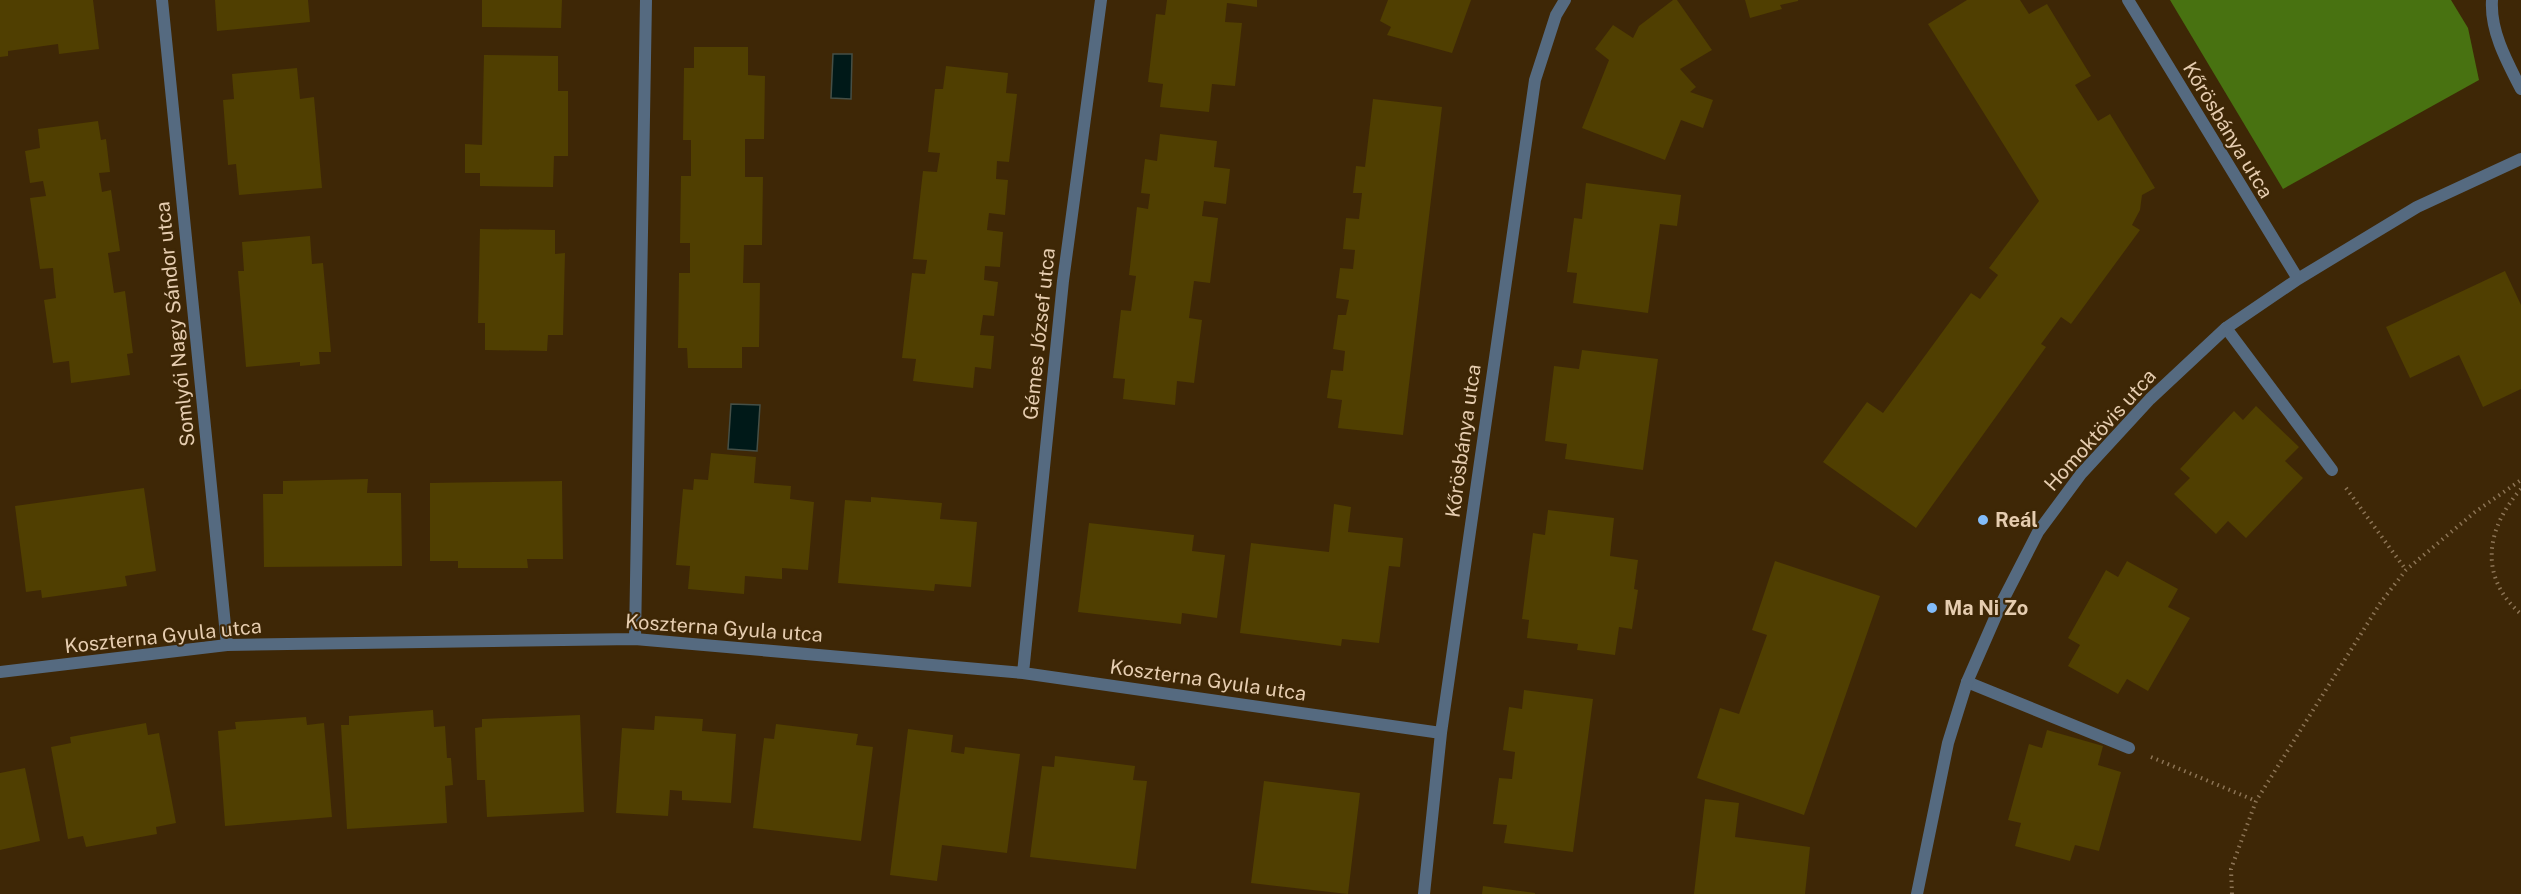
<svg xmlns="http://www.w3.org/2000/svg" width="2521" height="894" viewBox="0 0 2521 894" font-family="'Public Sans',sans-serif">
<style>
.forest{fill:#487211}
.water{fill:#001918;stroke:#454f46;stroke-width:1.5}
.building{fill:#503f01}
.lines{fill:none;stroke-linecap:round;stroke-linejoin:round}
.path{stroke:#8c7455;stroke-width:4;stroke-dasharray:1.5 4.5;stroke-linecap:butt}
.service{stroke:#556a80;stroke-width:12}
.minor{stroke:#556a80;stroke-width:12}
.poi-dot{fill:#82bcfa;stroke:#3e2706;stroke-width:2}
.labels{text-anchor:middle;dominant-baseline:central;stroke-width:4.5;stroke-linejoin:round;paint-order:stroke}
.street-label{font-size:20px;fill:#e6cdb0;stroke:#3e2706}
.poi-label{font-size:20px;font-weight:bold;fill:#e6cdb0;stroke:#3e2706;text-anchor:start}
</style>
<rect width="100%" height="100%" fill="#3e2706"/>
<path class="forest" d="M2170 0H2451L2468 28 2479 80 2283 189Z"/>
<path class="water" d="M833 54H852L851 99 831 98Z
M731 404 760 405 757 451 728 449Z"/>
<path class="building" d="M0 0H93L99 49 59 54 58 44 8 51V56L0 57Z
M215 0H308L310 22 217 31Z
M482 0H562L561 28 482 27Z
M1167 0H1257V7L1227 3 1225 22 1242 23 1235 86 1212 84 1209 112 1160 107 1163 84 1148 82 1156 14 1165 15Z
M1388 0H1471L1452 53 1387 35 1391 27 1380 21Z
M1673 0H1677L1712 50 1680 69 1696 87 1690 92 1713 100 1703 128 1681 120 1665 160 1582 128 1609 60 1595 49 1613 25 1633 38 1639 26Z
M1745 0H1798V1L1780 5 1782 9 1750 18Z
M1967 0H2020L2029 14 2047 4 2091 76 2075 85 2098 121 2110 114 2155 188 2142 195 2140 210 2132 225 2140 230 2071 324 2061 317 2041 344 2046 347 1916 528 1823 462 1867 402 1883 413 1971 293 1980 299 1998 275 1989 268 2039 201 1928 24Z
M694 47H748V75L765 76 764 139H745V177H763L762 245H744L743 283H760L759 347H742V368H688L687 348H678L679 273H690V243H680L681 176H691V140H683L684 68H694Z
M484 55 558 56V91H568V156H554L553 187 480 186V173H465V144L482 145Z
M946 66 1008 73 1006 93 1017 94 1009 162 997 161 996 179 1008 180 1005 215 989 213 987 230 1003 232 1000 267 985 266 984 280 998 282 994 316 983 315 980 335 994 336 991 369 975 367 973 388 913 381 916 359 902 358 912 273 925 274 927 260 913 259 923 171 937 172 940 153 928 152 935 89H943Z
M297 68 300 99 314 97 322 188 239 195 236 164 228 165 223 100 234 99 232 74Z
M1373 99 1442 107 1403 435 1338 428 1342 400 1327 398 1331 370 1343 371 1345 351 1333 349 1338 315H1346L1349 300 1336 298 1340 268 1353 269 1355 250 1343 249 1346 218 1359 219 1362 193H1353L1356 166 1365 167Z
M98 121 101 140 106 139 110 172 99 173 102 192 111 190 120 251 108 253 114 293 125 291 133 353 127 354 130 375 71 383 69 361 53 363 44 300 56 298 54 281 53 268 40 269 30 198 46 196 43 181 30 183 25 151 40 148 38 129Z
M1160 134 1217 141 1214 167 1230 169 1226 204 1204 201 1202 216 1218 218 1210 283 1194 281 1189 318 1202 320 1194 383 1177 381 1175 405 1123 399 1125 379 1113 378 1121 310 1131 311 1136 276 1129 275 1137 207 1148 209 1150 194 1141 193 1145 159 1157 161Z
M1586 183 1681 195 1677 226 1660 224 1648 313 1573 303 1577 273 1567 272 1574 218 1582 219Z
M480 229 555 230V254L565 253 563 335H548L547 351 485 350V323H478Z
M310 236 312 264 323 263 331 352H319L320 364 300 366V362L246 367 238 271H244L242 242Z
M2505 271 2521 305V389L2483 407 2459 355 2410 378 2386 327Z
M1582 350 1658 359 1643 470 1565 459 1567 444 1545 441 1554 366 1579 369Z
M2256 406 2299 447 2285 461 2303 478 2246 538 2228 521 2216 534 2174 494 2190 478 2180 469 2234 411 2243 420Z
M711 453 756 457 754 483 791 486 790 499 814 502 808 570 782 568V579L745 576 744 594 688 589 690 566 676 565 683 489 693 490 694 479 708 480Z
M368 479 367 493H401L402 566 264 567 263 494H283V481Z
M562 481 563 559H527L528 568H458V561H430V483Z
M144 488 156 571 125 576 127 586 42 598 41 590 26 592 15 506Z
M871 497 942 503 940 519 977 522 971 587 935 584 934 591 838 583 845 500 871 502Z
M1334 504 1351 507 1348 532 1403 538 1400 567 1389 566 1379 643 1342 639 1341 646 1240 633 1251 543 1329 552Z
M1548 510 1614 518 1610 556 1638 560 1634 589 1638 590 1632 629 1619 627 1615 655 1577 650 1578 644 1527 638 1529 620 1522 619 1533 533 1545 535Z
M1089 523 1194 535 1192 551 1225 555 1217 618 1182 613 1181 624 1078 612Z
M1775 561 1880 596 1804 815 1697 778 1720 708 1739 714 1767 635 1752 630Z
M2127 561 2178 589 2168 607 2190 618 2148 691 2127 679 2118 694 2068 666 2080 645 2068 638 2106 570 2118 577Z
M1524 690 1593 699 1573 852 1504 843 1507 825 1493 824 1499 778 1512 779 1515 752 1503 750 1509 707 1522 709Z
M433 710 434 727 445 726 447 758H451L453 785 445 786 447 823 347 829 341 725H349V716Z
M580 715 584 812 487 817 485 780H477L475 728 482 727V719Z
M655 716 703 719 702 731 736 734 731 803 682 800V791L670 790 668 816 616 813 622 728 654 730Z
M306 717 307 725 324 723 332 817 225 826 218 731 236 729 235 722Z
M146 723 148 735 159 733 176 823 156 827 157 834 86 847 83 836 68 839 51 747 71 743 70 737Z
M776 724 858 734 856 745 873 747 861 841 753 828 764 738 774 739Z
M908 729 953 735 951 752 964 754 965 747 1020 754 1007 853 942 845 937 881 890 875Z
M2047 730 2103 746 2098 765 2121 772 2099 851 2075 845 2070 861 2015 846 2021 823 2008 820 2029 744 2042 748Z
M1055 756 1135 766 1133 780 1147 781 1136 869 1030 857 1042 766 1054 767Z
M25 768 40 841 0 850V773Z
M1264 781 1360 793 1348 894 1251 883Z
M1705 799 1739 803 1735 837 1810 847 1805 894H1694Z
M1483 886 1535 893V894H1482Z"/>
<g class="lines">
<path class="path" d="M2346 488 2406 570
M2521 489C2486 528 2478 577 2521 614
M2151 757 2256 801
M2232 894 2231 869 2256 801 2381 602 2406 570 2475 512 2521 480"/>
<path class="service" d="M2492 0C2490 31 2507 62 2521 89
M2226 328 2332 470
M1967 682 2129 748"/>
<path class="minor" d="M162 0 227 645
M2128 0 2298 279
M635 639 646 0
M0 672 227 645 635 639 1023 673 1441 733
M1023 673 1063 281 1101 0
M1424 894 1441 733 1535 80 1556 15 1565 0
M1917 894 1948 743 1967 682 2002 602 2038 532 2081 474 2150 399 2226 328 2298 279 2417 207 2521 159"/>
</g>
<g class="poi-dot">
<circle cx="1983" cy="520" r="6"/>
<circle cx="1932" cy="608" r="6"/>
</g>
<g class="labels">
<g class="street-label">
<text transform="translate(2228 130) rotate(59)">Kőrösbánya utca</text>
<text transform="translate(175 324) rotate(-96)">Somlyói Nagy Sándor utca</text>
<text transform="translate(1039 334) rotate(-84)">Gémes József utca</text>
<text transform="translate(2100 430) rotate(-48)">Homoktövis utca</text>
<text transform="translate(1463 441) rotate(-82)">Kőrösbánya utca</text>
<text transform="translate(724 628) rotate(4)">Koszterna Gyula utca</text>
<text transform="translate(163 636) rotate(-6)">Koszterna Gyula utca</text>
<text transform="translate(1208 680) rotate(8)">Koszterna Gyula utca</text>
</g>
<g class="poi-label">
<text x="1995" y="520">Reál</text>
<text x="1944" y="608">Ma Ni Zo</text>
</g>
</g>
</svg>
